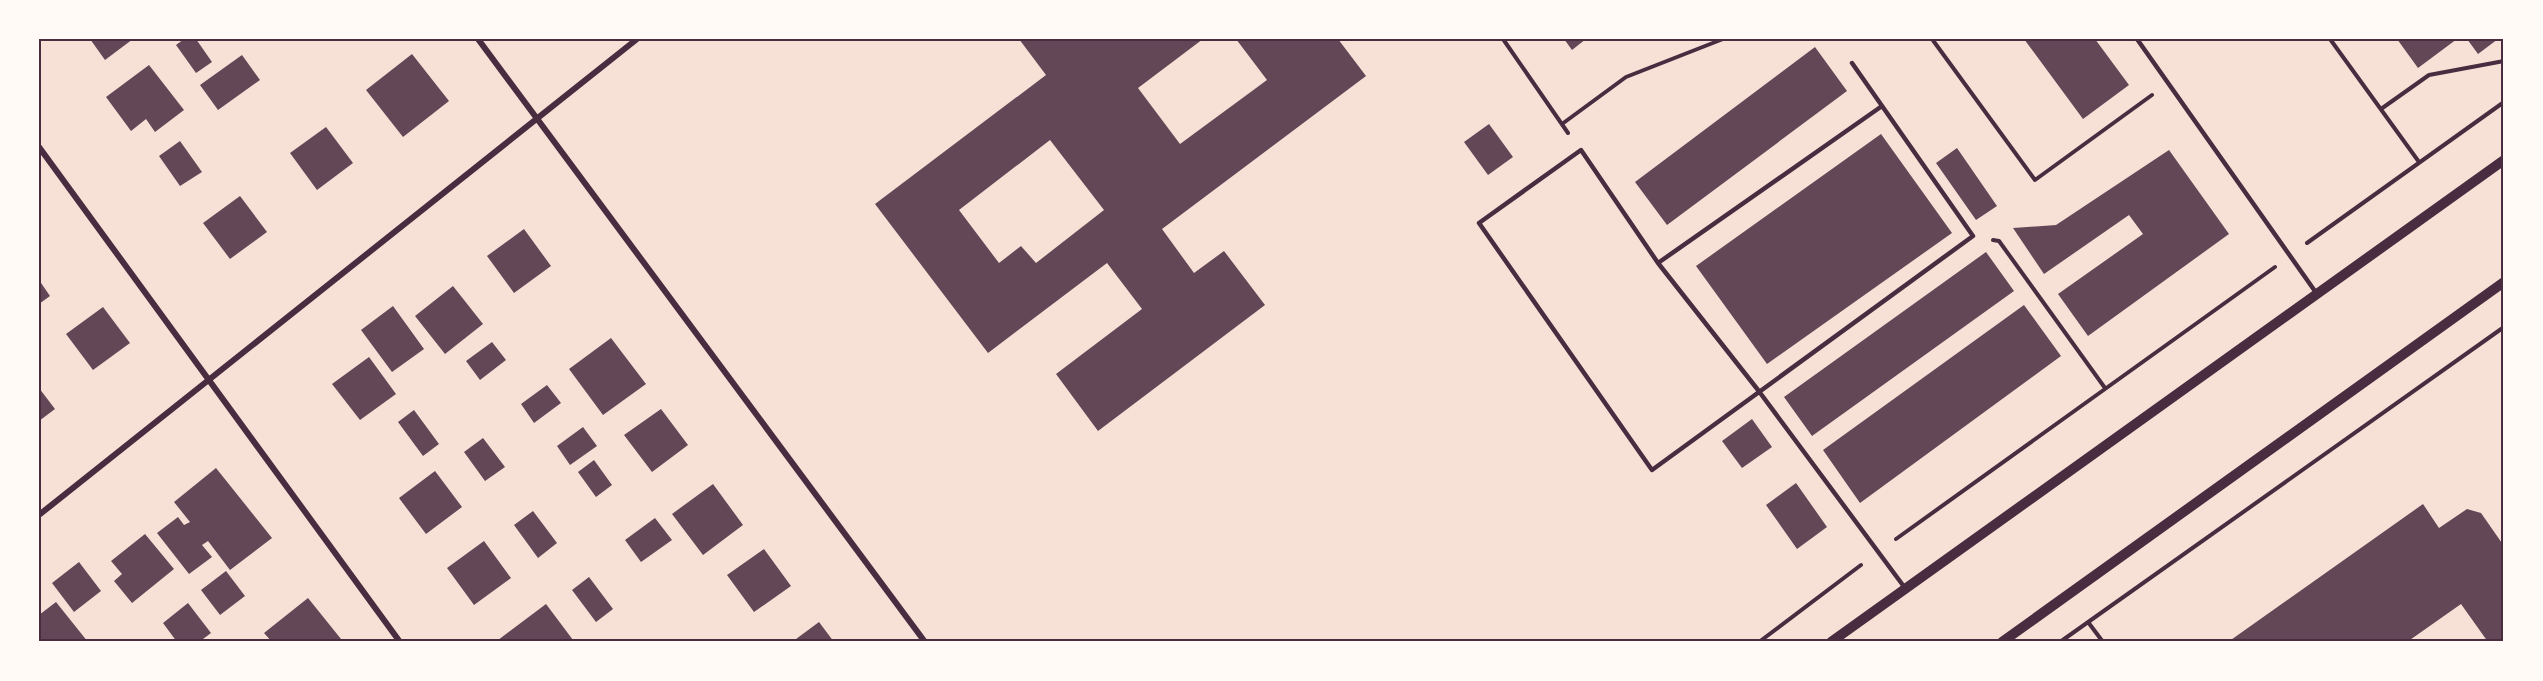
<svg xmlns="http://www.w3.org/2000/svg" width="2543" height="681" viewBox="0 0 2543 681" font-family="'PT Sans',sans-serif">
<style>
.building{fill:#644757;fill-rule:evenodd}
.lines{fill:none;stroke-linecap:round;stroke-linejoin:round}
.path{stroke:#4a2c40;stroke-width:4}
.service{stroke:#4a2c40;stroke-width:4.5}
.minor{stroke:#4a2c40;stroke-width:6}
.tertiary{stroke:#4a2c40;stroke-width:10}
.neatline{fill:none;stroke:#4a2c40;stroke-width:2}
</style>
<rect width="100%" height="100%" fill="#f7e1d7"/>
<path class="building" d="M90 39H133L105 60Z
M184 39H196L212 62 196 73 176 45Z
M1019 39H1203L1138 88 1180 144 1267 80 1236 39H1338L1366 76 1162 229 1194 273 1224 251 1265 305 1098 431 1056 374 1142 309 1107 263 988 353 875 204 1046 75ZM1050 140 1104 210 1036 263 1021 246 999 263 959 210Z
M1564 39H1586L1572 50Z
M2024 39H2095L2129 85 2083 119Z
M2397 39H2457L2418 68Z
M2467 39H2498L2478 54Z
M1815 47 1847 91 1667 225 1635 182Z
M412 54 449 101 403 137 366 90Z
M242 55 260 80 218 110 200 85Z
M149 65 184 110 155 132 146 119 131 131 106 97Z
M1489 124 1513 157 1488 175 1464 142Z
M326 127 353 163 317 190 290 153Z
M1881 134 1952 233 1767 364 1696 266Z
M180 141 202 172 180 186 159 156Z
M1957 148 1997 206 1976 220 1936 163Z
M2169 150 2229 234 2088 336 2058 294 2143 234 2129 215 2044 274 2013 228 2056 225Z
M240 196 267 232 230 259 203 223Z
M524 229 551 266 514 293 487 256Z
M1986 252 2014 291 1812 436 1784 397Z
M39 280 50 296 39 304Z
M453 286 483 324 445 354 415 316Z
M2024 305 2061 356 1860 503 1823 450Z
M393 306 424 349 392 372 361 330Z
M103 307 130 343 93 370 66 334Z
M611 338 646 384 603 415 569 369Z
M492 342 506 360 480 380 466 361Z
M369 357 396 394 360 420 332 384Z
M547 385 561 403 534 423 521 404Z
M39 388 55 409 39 421Z
M661 409 688 445 652 472 624 435Z
M414 410 439 444 423 456 398 422Z
M1752 419 1772 447 1742 468 1722 441Z
M583 427 597 446 570 465 557 446Z
M483 438 505 467 485 481 464 452Z
M594 460 612 485 596 497 578 472Z
M216 468 272 538 230 570 208 541 202 545 212 557 189 574 157 533 178 517 184 525 190 522 174 502Z
M435 471 462 507 426 534 399 498Z
M1796 483 1827 527 1797 549 1766 505Z
M713 484 743 525 703 555 672 514Z
M2423 504 2439 528 2467 509 2481 513 2504 546V642H2488L2461 604 2407 642H2228Z
M533 511 557 543 538 558 514 525Z
M655 518 672 540 641 562 625 540Z
M145 534 174 569 132 603 114 581 122 574 111 561Z
M484 541 511 578 474 605 447 568Z
M764 549 791 586 754 612 727 575Z
M79 562 101 591 74 612 52 583Z
M226 571 245 596 220 615 201 590Z
M589 577 613 609 596 622 572 590Z
M308 598 341 639 337 642H272L264 633Z
M56 602 88 642H39V615Z
M188 603 211 633 199 642H177L163 623Z
M546 604 573 640 499 642 498 640Z
M819 622 834 642H792Z"/>
<g class="lines">
<path class="path" d="M1503 39 1568 133
M1932 39 2035 180 2152 95
M2330 39 2419 162
M2381 109 2429 75 2504 61
M1562 124 1626 77 1723 39
M1993 240 1999 241 2105 388
M2307 243 2504 102
M1896 539 2275 267
M2088 622 2103 642
M1759 642 1861 565
M2060 642 2504 327"/>
<path class="service" d="M2137 39 2317 294
M1882 106 1658 263 1758 390 1905 588
M1658 263 1581 150 1479 223 1652 470 1973 236 1852 63"/>
<path class="minor" d="M478 39 925 642
M39 147 400 642
M39 515 637 39"/>
<path class="tertiary" d="M1831 642 2504 160
M2002 642 2504 282"/>
</g>
<rect width="2543" height="681" fill="none" stroke="#fffaf5" stroke-width="81"/>
<rect x="40" y="40" width="2462" height="600" class="neatline"/>
</svg>
